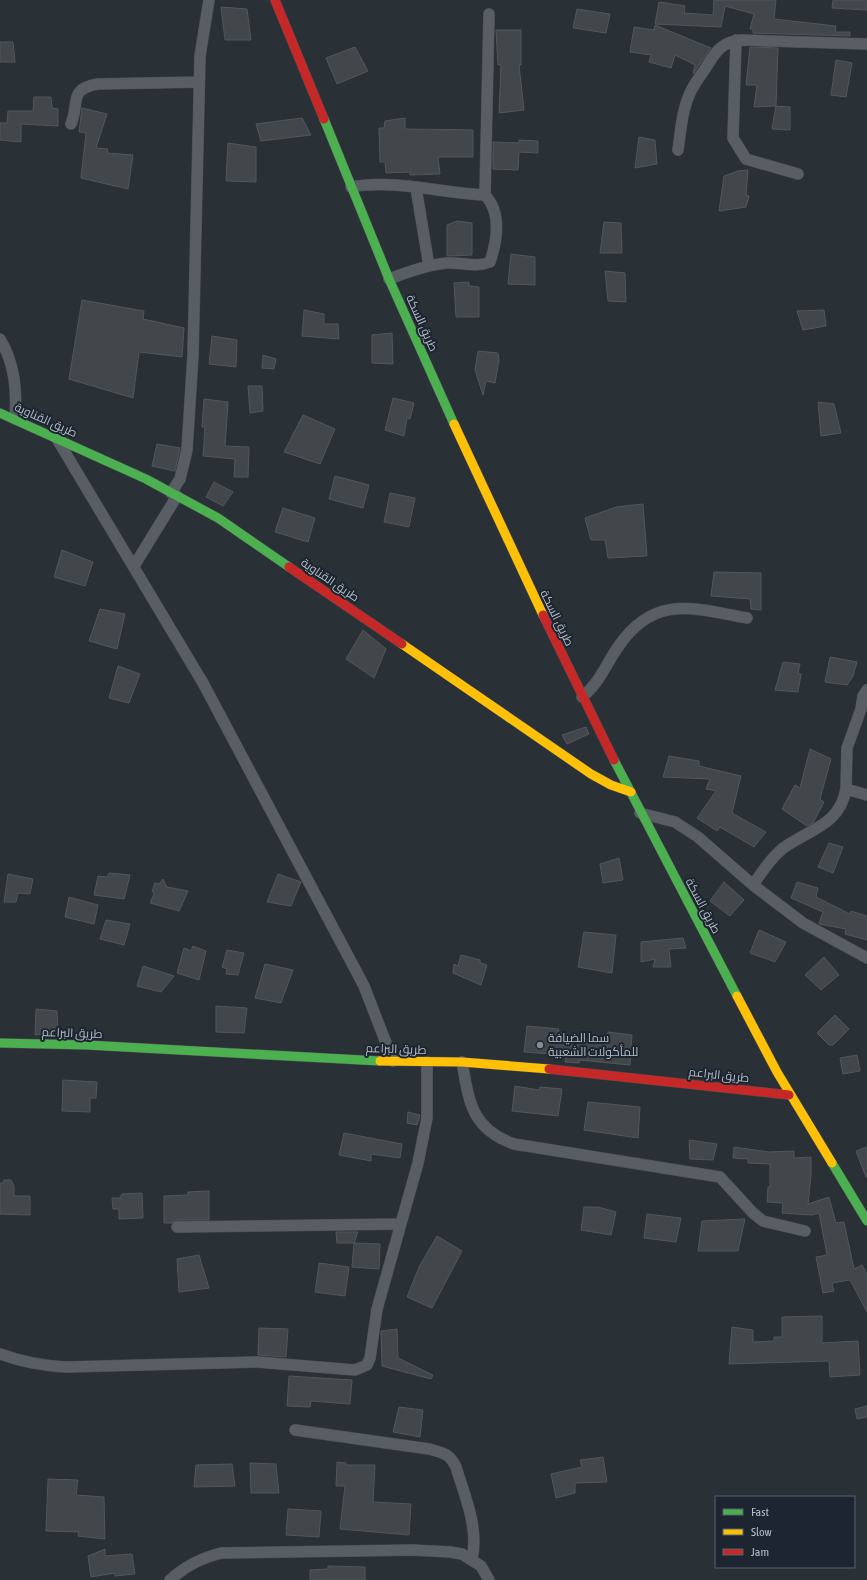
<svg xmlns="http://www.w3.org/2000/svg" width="867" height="1580" viewBox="0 0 867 1580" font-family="'Asap Condensed',Cairo,sans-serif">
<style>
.building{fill:#41474b;stroke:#51575d}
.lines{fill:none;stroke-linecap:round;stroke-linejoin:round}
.street-casing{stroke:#474c51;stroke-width:12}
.fast-casing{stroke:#474c51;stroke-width:10}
.slow-casing{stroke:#474c51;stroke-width:10}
.jam-casing{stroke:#474c51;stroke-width:10}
.street{stroke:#595e64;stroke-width:11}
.fast{stroke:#4caf50;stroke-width:9}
.slow{stroke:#ffc107;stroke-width:9}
.jam{stroke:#c62828;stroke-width:9}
.poi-dot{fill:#838b94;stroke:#1d2630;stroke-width:1.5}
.labels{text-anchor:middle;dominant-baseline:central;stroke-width:4;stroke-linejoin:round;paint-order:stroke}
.street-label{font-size:12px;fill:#b3bcc6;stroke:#1d2630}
.poi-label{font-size:12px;fill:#b3bcc6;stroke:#1d2630;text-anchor:start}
</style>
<rect width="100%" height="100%" fill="#293036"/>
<path class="building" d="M714 0H776L774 19 836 26 835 32H850V36L753 33V29H750L754 14 725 6 721 27 655 24 659 2 685 6 684 13 713 15Z
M833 0H867V10L832 8Z
M221 7 247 9 251 40H225Z
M577 9 610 14 606 33 573 28Z
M655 25 711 48 693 74 695 65 675 55 671 68 649 62 651 55 630 52 634 27 654 30Z
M496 30H521V65H519L524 110 499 113 501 65H498Z
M0 42H13L15 62H0Z
M355 47 368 71 337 84 326 58Z
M750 47 778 48 776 106 754 107 757 85H746Z
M836 60 852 63 846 97 831 95Z
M34 97H51L52 108 58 109V126L21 124V142L0 140V123H7L8 111H33Z
M776 106 790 107V130L772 129Z
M82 108 107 114 96 148 108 149 107 153 133 155 128 189 81 178 86 133 79 132Z
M302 118 311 135 261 141 256 124Z
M405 118V129L473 130V157H438L440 174 410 175V172L386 173 385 162H380L379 128H384L385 121Z
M639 137 655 140 657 164 635 168Z
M519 140 538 141V153L519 152 518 170 493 169V142L519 143Z
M228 143 256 147V182L226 181Z
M748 170 746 195 749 196 746 207 719 211 724 176 738 171Z
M457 221 472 223V255L447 256V225Z
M604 222 621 223 622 253H600Z
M511 254 535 257V285L508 284Z
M605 271 625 273 626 302 608 301Z
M469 282V286L479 287V317H456L454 283Z
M82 300 144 311 143 319 184 328 182 357 139 352 133 398 69 379Z
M304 310 324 314V324H338L339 339 302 336Z
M824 310 826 326 803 330 797 311Z
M392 333 393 364 372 363V335Z
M212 336 237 340 236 367 209 364Z
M478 351 498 353 499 360 495 383 486 381 483 395 475 370Z
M263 355 276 359 274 369 262 368Z
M248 386H262L263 411 250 413Z
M393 398 414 403 410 419 407 418 404 436 385 430Z
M204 399 228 402 225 446 249 447 248 477H234L235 459 203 456 205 427H202Z
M818 402 834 404 841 433 821 436Z
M303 415 335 429 320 464 284 452Z
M157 444 180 448 175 471 152 466Z
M335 476 369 485 363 508 329 499Z
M214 482 233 492 223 506 206 497Z
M390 493 415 498 409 527 384 522Z
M643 504 647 556 608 558 605 540H591L585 518 616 507Z
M283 508 315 518 308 542 275 532Z
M62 550 93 562 85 586 54 577Z
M714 572 761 573V610L751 609 750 599 711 596Z
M100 609 125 614 117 649 89 641Z
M363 630 386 649 374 678 346 659Z
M830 657 857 662 853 676 847 685 825 682Z
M783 662 800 664 798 673 801 674 798 692 775 690Z
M118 666 140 674 129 703 109 698Z
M586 727 589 734 567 744 562 735Z
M810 749 831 759 820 799 824 802 813 823 807 826 782 809 795 785 800 788Z
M669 756 699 761V766L741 776 732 813 766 832 754 847 720 827 717 831 697 818 716 791 706 789 710 779 663 777Z
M829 843 843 847 833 873 818 867Z
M619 858 623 880 603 883 600 864Z
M109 873 130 875 124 899 94 895 98 876 107 877Z
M8 874 33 879 30 894 18 893 16 902H4Z
M278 874 301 882 291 906 267 902Z
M163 879 167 887 188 891 179 911 150 903 154 894 152 891 155 883 159 884Z
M724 882 744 900 730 916 710 901Z
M797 882 818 888 816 897 850 914 851 911 867 916V940L845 934 846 929 819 924 823 912 791 898Z
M69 897 98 905 94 924 65 917Z
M106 920 130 924 124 945 100 939Z
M759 930 786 942 775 962 750 953Z
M584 932 616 935 612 973 578 967Z
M683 938 686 948 669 949 671 967H653L655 959 641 962V942Z
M193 946 206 951 199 980 177 973 184 948 191 951Z
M227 950 244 953 238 975 226 974 227 969 222 967Z
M461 955 480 960V963L487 965 481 985 453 973 454 964 458 966Z
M824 957 839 975 821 990 805 975Z
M265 964 293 970 281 1003 255 998Z
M143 966 174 976 161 992 137 986Z
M216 1006 247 1008 244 1033 216 1032Z
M36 1009 57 1011 58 1033 35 1035Z
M835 1015 849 1029 833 1045H829L817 1033Z
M527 1026 559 1029 558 1032 598 1042V1039H607L608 1032 632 1035 630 1065 580 1060 579 1063 565 1062 566 1055 524 1052Z
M857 1055 860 1071 843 1074 840 1058Z
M63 1080 97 1082 96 1098H90V1112L62 1111Z
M515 1086 539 1090 540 1087 562 1089 558 1116 512 1111Z
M588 1102 640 1107 638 1138 584 1130Z
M408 1112 420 1115 417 1125 407 1123Z
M344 1133 402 1144 400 1158 371 1154V1161L339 1155Z
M689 1140 717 1144 713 1160 690 1159Z
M734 1147 769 1152 794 1151V1158L811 1157V1176L808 1204 829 1197 836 1223 844 1222 854 1269 862 1265 867 1274V1312L850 1280 832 1283 834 1291 823 1293 816 1257 827 1255 819 1213 812 1215 782 1213 783 1203 767 1202 768 1187H770V1164L748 1163V1159L733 1158Z
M867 1147V1177H866L856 1151Z
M4 1180H11L14 1186V1196H30V1215L0 1214V1183H3Z
M209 1191V1220H177L172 1223H164V1196L188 1195V1192Z
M142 1193 143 1218 119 1219V1209H113L112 1198H120L122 1194Z
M584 1207H598L616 1212 611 1235 581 1230Z
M647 1214 681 1218 676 1242 644 1238Z
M745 1219 738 1251H698L702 1221Z
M336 1232H358L354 1243H337Z
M437 1236 462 1251 432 1308 407 1297 419 1267Z
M354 1243 380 1244 379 1269 352 1267Z
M199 1255 209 1288 179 1292 177 1259Z
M319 1263 349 1267 345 1296 315 1292Z
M822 1316V1343L858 1341 860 1375 830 1377 829 1361 729 1364 732 1327 753 1330V1342L774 1341V1337H782V1317Z
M259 1328 288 1329 286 1357 258 1355Z
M397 1329 398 1358 433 1375 431 1379 382 1366 381 1331Z
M289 1376 352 1380 350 1404 311 1401 310 1407 287 1406Z
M867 1406V1417L857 1419 855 1409Z
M399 1407 423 1410 420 1437 393 1432Z
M603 1457 607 1482 575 1483V1493L556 1498 551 1474 582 1467 580 1460Z
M337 1462 346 1463V1465H375L373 1502 411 1504 409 1535 340 1529 345 1486H336Z
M250 1463 276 1464 279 1493H251Z
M232 1464 235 1486 194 1487 196 1465Z
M48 1479 78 1480 76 1495 104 1497 105 1539 78 1536 79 1532 46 1531Z
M288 1509 321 1511 319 1537 286 1535Z
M105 1549V1556L132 1554 135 1574 115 1576V1573L91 1577 88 1556Z
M328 1566 365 1567V1580H310V1570L328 1569Z"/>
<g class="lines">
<g class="street-casing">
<path id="street" d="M736 40 733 138 746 159 798 174
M71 124C80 102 68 89 98 84L199 82
M678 150C681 129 682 108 692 89 696 81 702 74 707 66 716 51 723 41 742 40L867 44
M351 187C395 179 441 193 485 195 502 213 497 241 490 262 475 268 462 262 447 263 427 265 408 272 389 279
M416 188 429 266
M485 195 489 14
M0 339C15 364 17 391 15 419
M57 439 203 683 364 986 393 1061
M171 493 180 479 187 450 193 355 200 56 209 0
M134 566 177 496
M582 697C599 684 606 664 618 647 654 594 693 608 747 618
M846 789 847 748 861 709 863 696 867 690
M640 813 675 822 698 837 753 885 803 923 867 958
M753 885C761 873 770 859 782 849 807 830 840 826 846 789L867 795
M462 1062C469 1101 471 1129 514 1144L720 1177 753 1213 763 1221 805 1231
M177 1227 400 1224
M0 1354C22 1362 43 1366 66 1367L257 1362 355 1370 367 1365 370 1358 377 1309 418 1163 427 1118V1062
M295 1430 429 1449C443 1453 449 1453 456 1467 465 1497 479 1528 472 1559
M170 1580C185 1566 201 1558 221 1553L413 1550 450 1552 462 1554 481 1566 489 1580"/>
</g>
<g class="fast-casing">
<path id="fast" d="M324 119 389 279 454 424
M0 413 146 479 218 518 289 567
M614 760 737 996
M0 1043 87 1045 380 1061
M832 1163 867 1221"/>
</g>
<g class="slow-casing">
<path id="slow" d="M454 424 543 615
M402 644 591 774 611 785 631 792
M737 996 777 1072 832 1163
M380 1061 462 1062 549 1069"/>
</g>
<g class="jam-casing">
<path id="jam" d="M275 0 324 119
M289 567 402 644
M543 615 614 760
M549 1069 789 1095"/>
</g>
<use href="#street" class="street"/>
<use href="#fast" class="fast"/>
<use href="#slow" class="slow"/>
<use href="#jam" class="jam"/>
</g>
<circle class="poi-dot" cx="540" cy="1045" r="4"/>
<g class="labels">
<g class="street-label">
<text transform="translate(422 323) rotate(66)">طريق السكة</text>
<text transform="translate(46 420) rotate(24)">طريق القناوية</text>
<text transform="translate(330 580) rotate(34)">طريق القناوية</text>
<text transform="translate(557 618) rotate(64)">طريق السكة</text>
<text transform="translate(703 906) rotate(62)">طريق السكة</text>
<text transform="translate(72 1033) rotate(2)">طريق البراعم</text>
<text transform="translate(396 1049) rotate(2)">طريق البراعم</text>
<text transform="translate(719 1075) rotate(6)">طريق البراعم</text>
</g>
<g class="poi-label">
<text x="548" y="1038">سما الضيافة<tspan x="548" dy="14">للمأكولات الشعبية</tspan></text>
</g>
</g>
<rect x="715" y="1496" width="140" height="72" fill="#1d2630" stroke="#59626c"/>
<rect x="723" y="1509" width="20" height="6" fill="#4caf50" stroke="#59626c"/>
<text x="751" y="1516" font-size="12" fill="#b3bcc6">Fast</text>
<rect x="723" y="1529" width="20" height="6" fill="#ffc107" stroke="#59626c"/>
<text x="751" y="1536" font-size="12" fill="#b3bcc6">Slow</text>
<rect x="723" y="1549" width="20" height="6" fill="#c62828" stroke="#59626c"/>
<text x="751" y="1556" font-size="12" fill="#b3bcc6">Jam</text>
</svg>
